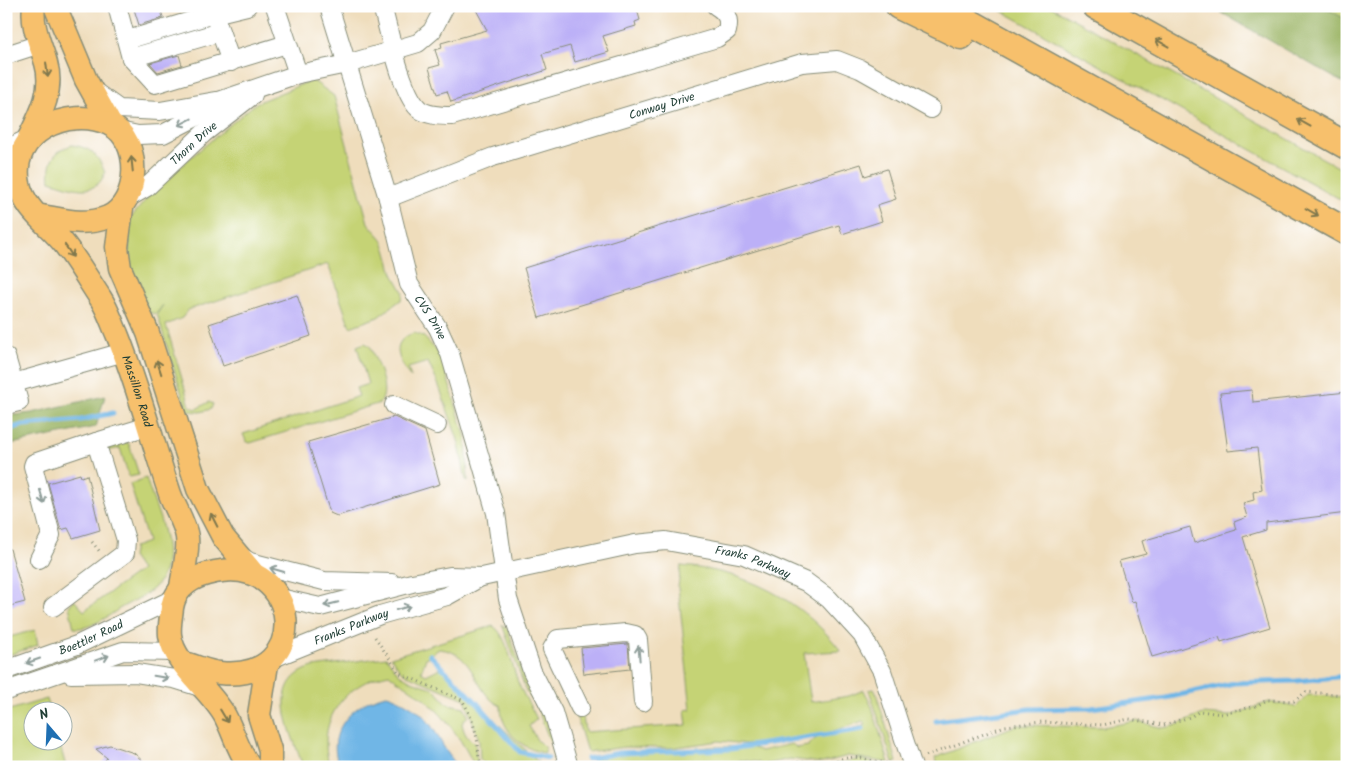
<svg xmlns="http://www.w3.org/2000/svg" width="1353" height="773" viewBox="0 0 1353 773" font-family="Kalam,sans-serif">
<style>
.green{fill:#c5d375;stroke:#728854}
.forest{fill:#9cb566;stroke:#5e794d}
.water{fill:#6fb6e6;stroke:#477a8d}
.lines{fill:none;stroke-linecap:round;stroke-linejoin:round}
.stream{stroke:#6fb6e6;stroke-width:5}
.building{fill:#bcb0f7}
.minor-casing{stroke:#878d78;stroke-width:20}
.major-casing{stroke:#878d78;stroke-width:25}
.highway-casing{stroke:#878d78;stroke-width:29}
.path{stroke:#878d78;stroke-width:3;stroke-dasharray:1 4;stroke-linecap:butt}
.minor{stroke:#fff;stroke-width:18}
.major{stroke:#f7c06c;stroke-width:22}
.highway{stroke:#f7c06c;stroke-width:26}
.oneway{stroke:#80784d}
.oneway2{stroke:#8f9e9a}
.labels{text-anchor:middle;dominant-baseline:central;stroke-width:4.5;stroke-linejoin:round;paint-order:stroke}
.street-label{font-size:12px;fill:#1f3d34;stroke:#fff}
</style>
<rect width="100%" height="100%" fill="#fff"/>
<filter id="ink" filterUnits="userSpaceOnUse"><feTurbulence type="fractalNoise" baseFrequency=".02" numOctaves="2"/><feDisplacementMap in="SourceGraphic" scale="10" xChannelSelector="R" yChannelSelector="G"/><feConvolveMatrix kernelMatrix="1 2 1 2 8 2 1 2 1" color-interpolation-filters="sRGB"/></filter>
<filter id="wash" filterUnits="userSpaceOnUse"><feTurbulence type="fractalNoise" baseFrequency=".0096" numOctaves="4" result="noise"/><feDisplacementMap in="SourceGraphic" scale="20" xChannelSelector="R" yChannelSelector="G"/><feGaussianBlur stdDeviation="1.12" result="paint"/><feColorMatrix in="noise" values="0 0 0 0 0 0 0 0 0 0 0 0 0 0 0 0 0 1.4 0 .05"/><feComposite in="paint" operator="in"/></filter>
<g filter="url(#wash)">
<rect width="100%" height="100%" fill="#efddbc"/>
<path class="green" d="M993 6H1050L1347 172V203Z
M1322 6H1347V20Z
M312 80 334 96 368 223 382 239 386 249 393 274 403 292 402 299 378 317 350 327 328 264 188 310 182 318 166 325 190 406 196 409 209 402 213 404 211 409 200 412 187 411 157 314 163 305 156 314 147 312 129 266V220L159 184 256 103Z
M72 145C92 148 98 155 105 173 95 199 71 187 50 181 48 162 53 151 72 145Z
M414 333 423 336 440 354 466 438 468 481 466 480 458 440 439 386 428 362 408 368 411 378C399 362 388 341 414 333Z
M365 343 370 346C375 360 391 389 380 403L250 443 246 441 243 434 359 396 356 388 368 384 357 346Z
M124 441 129 444 139 475 129 477 120 448 107 451V444Z
M146 478C155 510 182 557 155 587 146 596 130 602 119 609 107 617 89 630 74 628L69 606 74 600 84 611 141 570 132 557 134 547 148 542 130 484Z
M681 566C746 571 801 599 841 651L804 653 811 702 849 696 864 690 872 707 889 763 848 756 822 763 790 759 762 765 758 762 740 760 733 765 696 762 659 767H607L606 763 593 764V760L617 755 710 747H751L761 751 792 744 797 748 808 746 816 738 866 725 863 721 831 732 756 745 719 741 670 748 625 747 587 752 576 715 583 716 585 732 687 725 685 710 691 709 678 587Z
M502 624 508 630 524 676 545 715 555 746 549 739 536 705 526 691Z
M493 626C508 635 513 672 520 687 525 698 532 708 537 719L529 726 537 740 545 748V753C523 750 500 730 501 706 473 694 477 652 439 649L426 658 421 672 426 675 440 668 538 762 537 767H487L480 759 479 740 465 699 407 675 400 670 391 657Z
M35 630 38 645 6 656V638Z
M386 657 399 674 411 681 433 688 448 704 464 707 468 716 462 723C464 734 467 738 475 743 477 753 474 759 482 767H475C464 744 449 721 430 704 418 692 402 685 389 674 344 683 315 721 330 767H303C293 734 263 682 313 667Z
M874 689 876 693 897 762 893 763 869 690Z
M1308 695 1347 697V767H937L935 758 1017 725 1103 727 1137 721 1163 728 1174 726 1203 714 1230 716 1269 702 1296 707Z
M47 699 50 710H32V740L59 741 66 767H6V711Z
M860 759 886 767H775L801 764 826 766Z"/>
<path class="forest" d="M1210 6H1322L1347 20V85Z
M105 396 96 427 6 445V416L32 413Z"/>
<path class="water" d="M387 695C400 699 417 708 426 719 439 734 443 751 459 767H340C323 732 355 701 387 695Z"/>
<g class="lines">
<path class="stream" d="M6 430 23 425 81 420 113 413
M430 655 480 706 520 752 548 758
M936 721 1029 709 1091 708 1166 698 1234 683 1296 681 1347 676
M587 759 619 753 730 749 863 729"/>
</g>
<g id="blocks">
<path class="building" d="M133 6H160L163 18 139 25Z
M474 6H636L640 20 635 22 636 26 603 36 609 52 575 62 570 46 542 54 547 70 451 102 447 91 437 94 429 68 440 65 435 50 442 48 441 43 487 30Z
M179 55 182 65 158 72 150 63Z
M861 164 865 176 887 169 896 199 877 205 882 221 842 234 839 225 539 318 524 268Z
M297 295 311 336 223 366 209 324Z
M1252 390 1253 402 1347 392V513L1266 523V530L1243 537 1270 627 1221 642 1219 637 1152 657 1135 601 1132 602 1119 561 1146 554 1142 541 1190 527 1194 543 1236 530 1234 522 1247 517 1243 503 1254 500 1253 492 1262 490 1257 448 1228 451 1220 393Z
M394 417 425 431 440 484 337 516 330 513 308 442Z
M80 474 81 477 87 475 100 530 73 538 68 528 61 530 48 483Z
M6 549H10L25 602 6 607Z
M628 644 630 669 584 674 581 648Z
M110 745 134 753 149 767H99L107 758 96 749Z"/>
</g>
</g>
<g filter="url(#ink)">
<use href="#blocks" fill-opacity="0" stroke="#878d78" stroke-width="1"/>
<g class="lines">
<g class="minor-casing">
<g id="minor">
<path d="M117 6 131 58 155 84 287 44"/>
<path d="M275 6 298 74"/>
<path id="s1" d="M329 6 388 198 409 284 438 328 450 354 496 513 508 599 532 671 553 712 569 767"/>
<path d="M382 6C389 31 401 91 418 108 426 116 442 116 452 116L717 38 727 31C730 19 727 13 716 6"/>
<path d="M214 14 247 6"/>
<path d="M127 40 214 14 231 62"/>
<path d="M6 55 40 44"/>
<path d="M131 58 220 32"/>
<path d="M94 91 119 109 160 111 216 101"/>
<path d="M119 131 138 135 163 134 200 115 219 101 298 74 347 64 418 43 432 31 445 6"/>
<path d="M6 149 29 138"/>
<path id="s2" d="M128 198 147 187 204 133 253 95"/>
<path id="s3" d="M388 198 493 157 802 63 837 60 860 69 931 109"/>
<path d="M6 357 19 402 6 405"/>
<path d="M14 383 124 352"/>
<path d="M394 405 437 425"/>
<path d="M240 556 250 562 324 581 392 583"/>
<path d="M39 559 51 535 33 466 34 463 96 442"/>
<path id="s4" d="M280 598 320 607 412 583 450 576 482 577 635 544 666 541 744 555 806 582 829 599 862 635 882 671 913 767"/>
<path d="M53 607 125 553 126 540 96 442 148 426"/>
<path id="s5" d="M276 657 380 615 447 596 481 577"/>
<path id="s6" d="M6 670 77 645 173 599"/>
<path d="M71 674 136 673 174 679 203 688"/>
<path d="M6 691 123 651 177 652"/>
<path d="M580 708 552 649 558 639 626 633 635 635 638 640 643 702"/>
</g>
</g>
<g class="major-casing">
<g id="major">
<path d="M55 6 86 80 111 125"/>
<path d="M29 138C41 114 54 90 46 63 41 45 31 26 34 6"/>
<path d="M122 208 117 247 120 268 148 333 198 489 223 537 253 573"/>
<path id="s7" d="M37 215C62 219 83 227 108 217 140 203 143 140 109 124 68 105 8 133 19 184 25 211 50 225 65 245 78 262 89 281 101 299 108 310 112 323 117 334 138 386 152 441 170 494 175 508 185 523 187 537 189 553 183 571 181 587"/>
<path d="M184 663C196 666 208 672 220 673 315 683 301 554 215 572 194 576 175 587 172 608 171 617 169 626 170 635 173 664 212 691 225 716 234 733 238 751 250 767"/>
<path d="M267 664 259 715 270 750V767"/>
</g>
</g>
<g class="highway-casing">
<path id="highway" d="M899 6 961 36
M940 6 1347 232
M1096 6 1347 146"/>
</g>
<path class="path" d="M92 542 100 552
M375 637 399 673 462 700C470 712 476 730 478 745 479 754 477 759 484 767
M926 756 1005 726 1042 722 1103 725 1129 719 1164 725 1190 717 1200 711 1222 714 1256 706 1267 700 1294 701 1306 692 1347 695
M667 767 693 764 723 767
M768 767 801 762 827 765 840 759 854 757 896 765"/>
<use href="#minor" class="minor"/>
<use href="#major" class="major"/>
<use href="#highway" class="highway"/>
</g>
<defs><path id="oneway-shaft" d="M-6 0H5M1.5-3L5.5 0L1.5 3" fill="none" stroke-width="1.6" stroke-linecap="round" stroke-linejoin="round" transform="scale(1.25)"/></defs>
<g class="oneway">
<use href="#oneway-shaft" transform="translate(1162 43) rotate(-151)"/>
<use href="#oneway-shaft" transform="translate(47 70) rotate(83)"/>
<use href="#oneway-shaft" transform="translate(1304 123) rotate(-151)"/>
<use href="#oneway-shaft" transform="translate(132 164) rotate(-96)"/>
<use href="#oneway-shaft" transform="translate(1312 212) rotate(30)"/>
<use href="#oneway-shaft" transform="translate(69 251) rotate(56)"/>
<use href="#oneway-shaft" transform="translate(159 367) rotate(-108)"/>
<use href="#oneway-shaft" transform="translate(214 520) rotate(-117)"/>
<use href="#oneway-shaft" transform="translate(224 716) rotate(59)"/>
</g>
<g class="oneway2">
<use href="#oneway-shaft" transform="translate(185 122) rotate(153)"/>
<use href="#oneway-shaft" transform="translate(42 497) rotate(74)"/>
<use href="#oneway-shaft" transform="translate(277 570) rotate(-164)"/>
<use href="#oneway-shaft" transform="translate(331 604) rotate(166)"/>
<use href="#oneway-shaft" transform="translate(403 608) rotate(-16)"/>
<use href="#oneway-shaft" transform="translate(639 653) rotate(-95)"/>
<use href="#oneway-shaft" transform="translate(102 658) rotate(-20)"/>
<use href="#oneway-shaft" transform="translate(33 661) rotate(161)"/>
<use href="#oneway-shaft" transform="translate(161 677) rotate(9)"/>
</g>
</g>
<g class="labels">
<g class="street-label">
<text stroke="none"><textPath href="#s3" startOffset="289">Conway Drive</textPath></text>
<text stroke="none"><textPath href="#s2" startOffset="86">Thorn Drive</textPath></text>
<text stroke="none"><textPath href="#s1" startOffset="329">CVS Drive</textPath></text>
<text stroke="none"><textPath href="#s7" startOffset="558">Massillon Road</textPath></text>
<text stroke="none"><textPath href="#s4" startOffset="484">Franks Parkway</textPath></text>
<text stroke="none"><textPath href="#s5" startOffset="81">Franks Parkway</textPath></text>
<text stroke="none"><textPath href="#s6" startOffset="91">Boettler Road</textPath></text>
</g>
</g>
<rect width="1353" height="773" fill="none" stroke="#fff" stroke-width="25"/>
<g transform="translate(48 726) rotate(341)"><circle r="24" fill="#ffffff" stroke="#a5b1ae"/>
<path d="M0-4L9 19L0 12L-9 19Z" fill="#1f6fb2"/>
<text y="-8" font-size="14" font-weight="bold" text-anchor="middle" fill="#1f3d34">N</text>
</g>
</svg>
